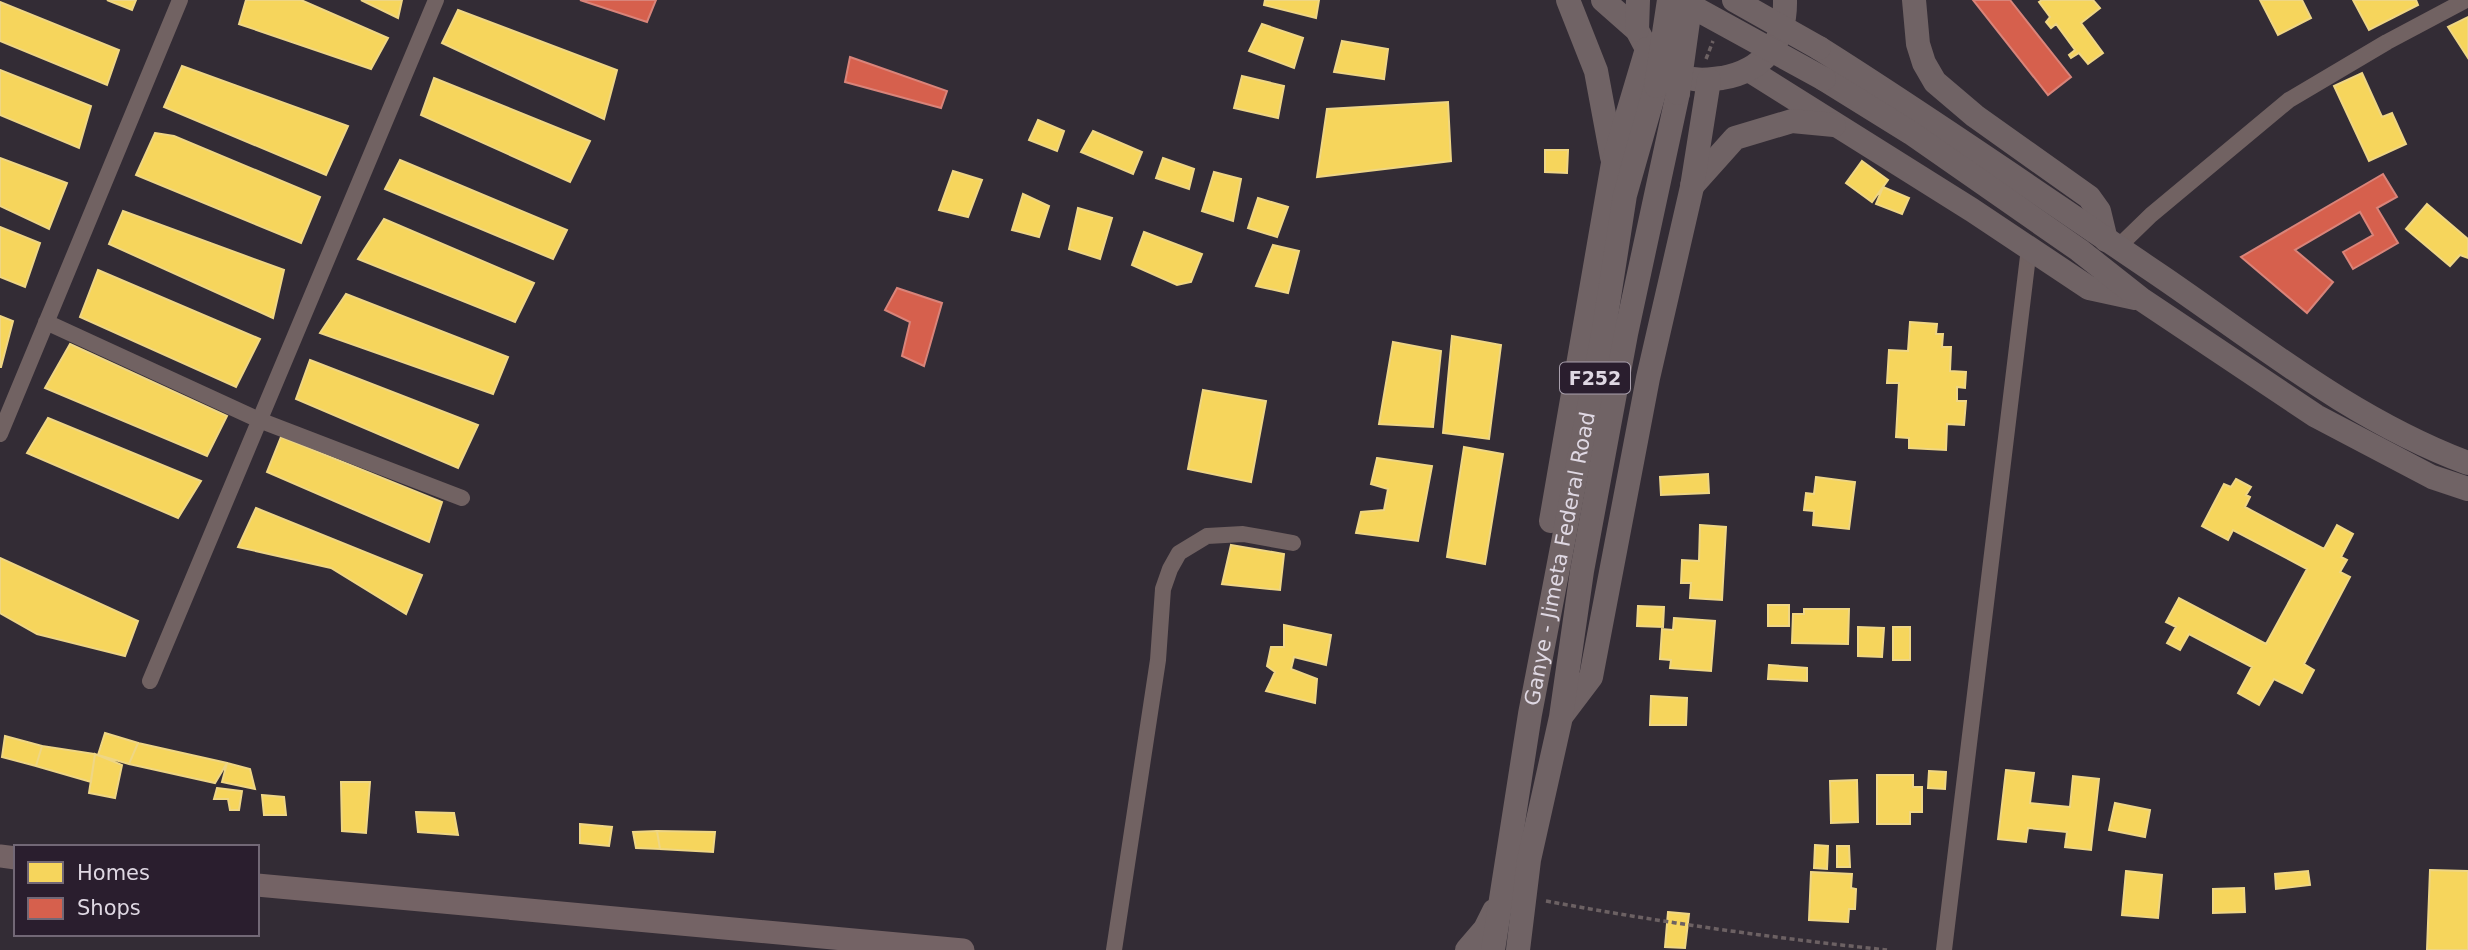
<svg xmlns="http://www.w3.org/2000/svg" width="2468" height="950" viewBox="0 0 2468 950" font-family="'DejaVu Sans',sans-serif">
<style>
.homes{fill:#f6d55c;stroke:#efd684;stroke-width:2}
.shops{fill:#d6604d;stroke:#d9847a;stroke-width:2}
.lines{fill:none;stroke-linecap:round;stroke-linejoin:round}
.path{stroke:#6c6163;stroke-width:3.5;stroke-dasharray:5 3.5;stroke-linecap:butt}
.street{stroke:#716262;stroke-width:16}
.secondary{stroke:#746365;stroke-width:23}
.primary{stroke:#706365;stroke-width:24}
.primary-bridge{stroke:#706365;stroke-width:24}
.labels{text-anchor:middle;dominant-baseline:central;stroke-width:7;stroke-linejoin:round;paint-order:stroke}
.shield{fill:#2a1e2e;stroke:#a9a0ad;stroke-width:2}
.shield-label{font-size:19px;font-weight:bold;fill:#dfd8e3}
.street-label{font-size:21px;fill:#dfd8e3;stroke:#2a1e2e}
</style>
<rect width="100%" height="100%" fill="#332c35"/>
<path class="homes" d="M107 0H136L132 10Z
M246 0H301L388 38 371 69 239 24Z
M361 0H402L398 18Z
M1265 0H1319L1316 18 1264 5Z
M2042 0H2093L2100 8 2081 23 2103 53 2088 64 2079 53 2071 58 2069 55 2075 50 2056 24 2051 28 2046 22 2050 17 2039 2Z
M2260 0H2302L2311 18 2278 35Z
M2353 0H2416L2418 5 2369 30Z
M0 2 119 50 107 85 0 41Z
M458 10 617 70 604 119 442 43Z
M2468 17V58L2448 27Z
M1262 24 1303 38 1294 68 1249 51Z
M1342 41 1388 49 1384 79 1334 72Z
M182 66 348 126 326 175 164 107Z
M0 70 91 106 79 148 0 115Z
M2362 73 2382 117 2392 113 2406 144 2369 161 2334 86Z
M1242 76 1284 86 1278 118 1234 108Z
M434 78 590 141 570 182 421 115Z
M1448 102 1451 161 1317 177 1327 109Z
M1038 120 1064 131 1057 151 1029 140Z
M1093 131 1142 152 1133 174 1081 152Z
M155 133 174 136 320 197 301 243 136 175Z
M1545 150H1568L1567 173 1545 172Z
M0 158 67 183 49 229 0 206Z
M1163 158 1194 169 1189 189 1156 178Z
M400 160 567 230 553 259 385 189Z
M1862 161 1888 180 1872 202 1846 183Z
M953 171 982 180 968 217 939 210Z
M1214 172 1241 179 1233 221 1202 211Z
M1883 187 1909 198 1902 214 1876 204Z
M1023 194 1049 206 1039 237 1012 230Z
M1258 198 1288 207 1277 237 1248 228Z
M2427 204 2468 239V258L2460 255 2450 266 2406 229Z
M1078 208 1112 218 1100 259 1069 249Z
M123 211 284 270 273 318 109 244Z
M384 219 534 283 515 322 358 259Z
M0 227 40 243 25 287 0 277Z
M1144 232 1202 254 1191 282 1177 285 1132 265Z
M1273 245 1299 251 1288 293 1256 286Z
M98 270 260 339 236 387 80 317Z
M346 294 508 357 493 394 320 333Z
M0 316 13 321 1 367H0Z
M1910 322 1937 324 1936 334H1943L1942 347H1951L1950 371 1966 372 1965 388 1957 387V401H1966L1964 425 1947 424 1946 450 1909 448V438L1896 437 1899 383H1887L1889 350 1908 351Z
M1452 336 1501 345 1489 439 1443 433Z
M1393 342 1441 351 1433 427 1379 424Z
M70 344 227 416 207 456 45 388Z
M310 360 478 425 458 468 296 399Z
M1203 390 1266 401 1251 482 1188 469Z
M48 418 201 481 178 518 27 453Z
M281 437 442 502 429 542 267 472Z
M1464 447 1503 454 1485 564 1447 557Z
M1377 458 1432 466 1418 541 1356 533 1361 512 1384 510 1388 489 1371 484Z
M1708 474 1709 493 1661 495 1660 477Z
M1816 477 1855 482 1849 529 1813 525 1814 511 1804 510 1806 493 1814 494Z
M2236 479 2251 487 2246 495 2250 497 2245 507 2324 549 2337 525 2353 534 2341 557 2347 560 2340 572 2350 577 2304 664 2314 670 2302 693 2274 679 2259 705 2238 693 2252 667 2189 634 2180 650 2167 643 2176 627 2166 622 2179 598 2266 644 2307 569 2233 530 2228 540 2202 526 2224 484 2231 487Z
M256 508 422 575 406 614 331 568 238 547Z
M1700 525 1726 527 1722 600 1690 598 1691 583H1681L1682 560 1699 561Z
M1231 545 1284 554 1280 590 1222 584Z
M0 558 138 621 125 656 37 634 0 613Z
M1768 605H1789V626H1768Z
M1638 606 1664 607 1663 627 1637 626Z
M1804 609H1849L1848 644 1792 643 1793 614H1804Z
M1674 618 1715 621 1711 671 1670 668 1671 660 1660 659 1662 629 1673 630Z
M1284 625 1331 635 1326 665 1294 657 1291 669 1317 679 1315 703 1266 691 1275 672 1267 666 1271 647H1284Z
M1858 627 1884 628 1882 657 1858 656Z
M1893 627H1910V660H1893Z
M1769 665 1807 668V681L1768 679Z
M1651 696 1687 698 1686 725H1650Z
M105 733 138 743 129 764 98 755Z
M5 736 42 746 36 766 2 757Z
M138 743 227 763 215 783 129 764Z
M42 746 95 754 91 782 36 766Z
M95 754 122 765 115 798 89 793Z
M227 763 250 769 255 789 222 782Z
M2006 770 2034 773 2030 803 2070 807 2073 776 2099 779 2091 850 2065 847 2067 832 2028 828 2026 842 1998 839Z
M1929 771 1946 772 1945 789 1928 788Z
M1877 775H1913V787H1922V812H1910V824H1877Z
M1857 780 1858 822 1831 823 1830 781Z
M341 782H370L366 833 342 831Z
M217 788 242 791 239 810H230L228 799H214Z
M262 795 284 797 286 815H264Z
M2115 803 2150 810 2145 837 2109 830Z
M416 812 454 813 458 835 418 832Z
M580 824 612 827 609 846 580 843Z
M657 831 660 849 636 848 633 832Z
M657 831 715 832 713 852 660 849Z
M1815 845 1828 846 1827 869 1814 868Z
M1837 846H1849L1850 867H1837Z
M2430 870 2468 871V950H2427Z
M2126 871 2162 875 2158 918 2122 915Z
M2308 871 2310 885 2276 889 2275 874Z
M1811 872 1852 874 1851 888 1856 889 1855 909H1849L1848 922 1809 920Z
M2244 888 2245 912 2213 913V889Z
M1668 912 1689 914 1685 948 1665 947Z"/>
<path class="shops" d="M580 0H656L647 22Z
M1973 0H2010L2071 77 2048 95Z
M850 57 947 91 941 108 845 82Z
M2383 174 2397 197 2377 208 2398 243 2353 269 2343 252 2373 235 2360 212 2295 250 2333 282 2307 313 2241 257Z
M897 288 942 303 924 366 902 356 910 322 885 310Z"/>
<g class="lines">
<path class="path" d="M1706 59 1713 41
M1546 901C1659 922 1773 938 1887 950"/>
<path class="street" d="M2117 248 2151 215 2289 100 2387 42 2466 0
M46 322 259 420 462 498
M0 434 180 0
M150 681 436 0
M1114 950 1158 660 1163 589 1170 569 1179 553 1207 536 1243 534 1293 543
M1944 950 2029 248"/>
<path class="secondary" d="M0 856 16 858
M257 885 963 950"/>
<g class="primary">
<path d="M1568 0 1596 71 1612 157"/>
<path d="M1603 0 1637 30 1647 49 1657 59"/>
<path d="M1914 0 1918 44 1924 63 1935 82 1975 116 2089 197 2099 211 2106 240"/>
<path d="M1637 30 1638 0"/>
<path d="M1819 48C1935 121 2048 200 2162 277 2260 344 2355 421 2468 463"/>
<path d="M1749 70 1972 210 2089 288 2135 298"/>
<path d="M1694 79C1703 81 1712 79 1722 78 1763 71 1786 42 1785 0"/>
<path d="M1824 79 1911 133 2079 250 2141 299 2316 416 2432 477 2468 489"/>
<path d="M1692 186 1735 138 1792 121 1834 125"/>
<path d="M1551 521 1613 163 1647 49"/>
<path d="M1563 714 1591 677 1648 378 1692 187 1709 80"/>
<path d="M1467 950 1485 929 1494 911"/>
<path id="s1" d="M1493 950 1530 714 1604 329 1625 195 1656 86"/>
<path d="M1518 950 1529 860 1561 717 1582 571 1626 334 1678 93"/>
</g>
<path class="primary-bridge" d="M1680 0 1824 79
M1734 0 1819 48
M1656 86 1669 0
M1678 93 1691 0"/>
</g>
<g class="labels">
<rect class="shield" x="1560" y="362.5" width="70" height="31" rx="5"/>
<g class="shield-label">
<text x="1595" y="378">F252</text>
</g>
<g class="street-label">
<text stroke="none"><textPath href="#s1" startOffset="397">Ganye - Jimeta Federal Road</textPath></text>
</g>
</g>
<rect x="14" y="845" width="245" height="91" fill="#2a1e2e" stroke="#726876" stroke-width="2"/>
<rect x="28" y="862" width="35" height="21" fill="#f6d55c" stroke="#726876" stroke-width="2"/>
<text x="77" y="880" font-size="21" fill="#dfd8e3">Homes</text>
<rect x="28" y="898" width="35" height="21" fill="#d6604d" stroke="#726876" stroke-width="2"/>
<text x="77" y="915" font-size="21" fill="#dfd8e3">Shops</text>
</svg>
